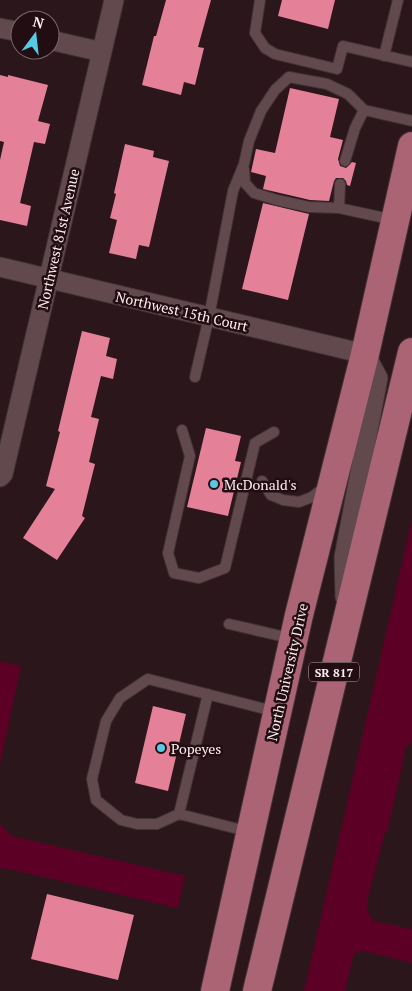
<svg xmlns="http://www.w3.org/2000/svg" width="412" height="991" viewBox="0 0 412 991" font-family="'PT Serif',serif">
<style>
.water{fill:#5c0026}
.building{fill:#e48198}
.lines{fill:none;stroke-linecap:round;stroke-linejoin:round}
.service-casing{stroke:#413235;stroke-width:12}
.minor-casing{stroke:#413235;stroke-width:21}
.primary-casing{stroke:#413235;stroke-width:30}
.service{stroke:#61494e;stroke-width:10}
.minor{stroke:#61494e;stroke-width:19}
.primary{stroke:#aa6474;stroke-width:28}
.poi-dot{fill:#58c9e3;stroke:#210d12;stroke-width:2}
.labels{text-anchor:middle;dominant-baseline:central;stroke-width:5;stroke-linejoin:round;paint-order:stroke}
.shield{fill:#210d12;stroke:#bcabaf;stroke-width:1}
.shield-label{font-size:12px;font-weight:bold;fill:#feeff2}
.street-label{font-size:14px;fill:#feeff2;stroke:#210d12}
.poi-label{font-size:14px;fill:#feeff2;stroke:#210d12;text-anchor:start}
</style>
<rect width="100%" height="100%" fill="#2b161b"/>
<path class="water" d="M412 519V737L411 742 406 747 388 830 385 833 368 897 367 909 373 921 412 929V963L364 951 354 954 345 991H304Z
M0 661 21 666 0 765Z
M0 824 12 836 185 876 178 908 13 870 0 868Z"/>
<path class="building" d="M166 0H211L198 47 204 48 195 85 184 82 181 95 142 85 154 36H156Z
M282 0H335L328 29 278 16Z
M0 75 8 77V75L48 85 38 121 50 124 45 144 34 142 20 203 31 206 27 226 0 220V160L4 142 0 141Z
M290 88 339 99 330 137 343 140 338 159 340 166 346 168 352 162 356 163 350 186 347 185 346 181 343 178H336L334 181 329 201 310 200 263 189 266 176 251 172 256 149 275 153Z
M125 144 154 151 153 157 169 161 149 247 139 245 136 259 109 253 117 220 110 218 116 194 114 193Z
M263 203 309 214 288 300 242 289Z
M82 331 110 338 106 356 117 359 113 379 101 376 91 417 99 419 89 462 95 464 82 516 85 518 57 560 23 538 55 489 46 486 60 432 58 431Z
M206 428 241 436 235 461 241 462 228 516 187 507Z
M153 706 186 714 168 791 135 783Z
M47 894 134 915 118 980 31 959Z"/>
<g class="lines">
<g class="service-casing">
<path id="service" d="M260 0 255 33 265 48 275 54 337 69 343 46 412 62
M384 56 398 0
M345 161 355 128 364 110
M244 169 245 183 254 193 277 200 309 207 339 208 394 220
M339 208 340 184
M195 377 209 317 233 191 244 164 249 141 261 111 275 90 289 77 327 84 348 94 364 110 412 121
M182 430 190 456 168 553 174 573 199 578 225 568 255 443 274 432
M262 481 271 495 283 500 299 502 312 497 326 486
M229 624 294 639
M179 814 208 694
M250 832 179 814 157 824H137L121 820 96 800 92 779 106 721 120 698 148 679 277 712"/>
</g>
<g class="minor-casing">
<path id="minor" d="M0 28 20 32
M50 40 102 52
M0 267 365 354 378 378 344 557 345 597
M0 477 3 474 114 0"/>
</g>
<g class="primary-casing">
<path id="primary" d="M215 991 299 615 365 354 412 146
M257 991 412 352"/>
</g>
<use href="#service" class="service"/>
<use href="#minor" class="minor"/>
<use href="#primary" class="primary"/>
</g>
<g class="poi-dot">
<circle cx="214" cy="484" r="5"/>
<circle cx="161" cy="748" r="5"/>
</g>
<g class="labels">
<rect class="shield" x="309" y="662.5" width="50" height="19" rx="4"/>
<g class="shield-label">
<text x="334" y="672">SR 817</text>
</g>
<g class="street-label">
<text transform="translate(58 239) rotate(-77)">Northwest 81st Avenue</text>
<text transform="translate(182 311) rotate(13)">Northwest 15th Court</text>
<text transform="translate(287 672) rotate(-77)">North University Drive</text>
</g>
<g class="poi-label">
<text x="224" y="484">McDonald's</text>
<text x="171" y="748">Popeyes</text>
</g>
</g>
<g transform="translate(35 35) rotate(15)"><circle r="24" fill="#210d12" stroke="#79676c"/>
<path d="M0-4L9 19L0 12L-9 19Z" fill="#58c9e3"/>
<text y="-8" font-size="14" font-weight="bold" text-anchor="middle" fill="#feeff2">N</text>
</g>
</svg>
